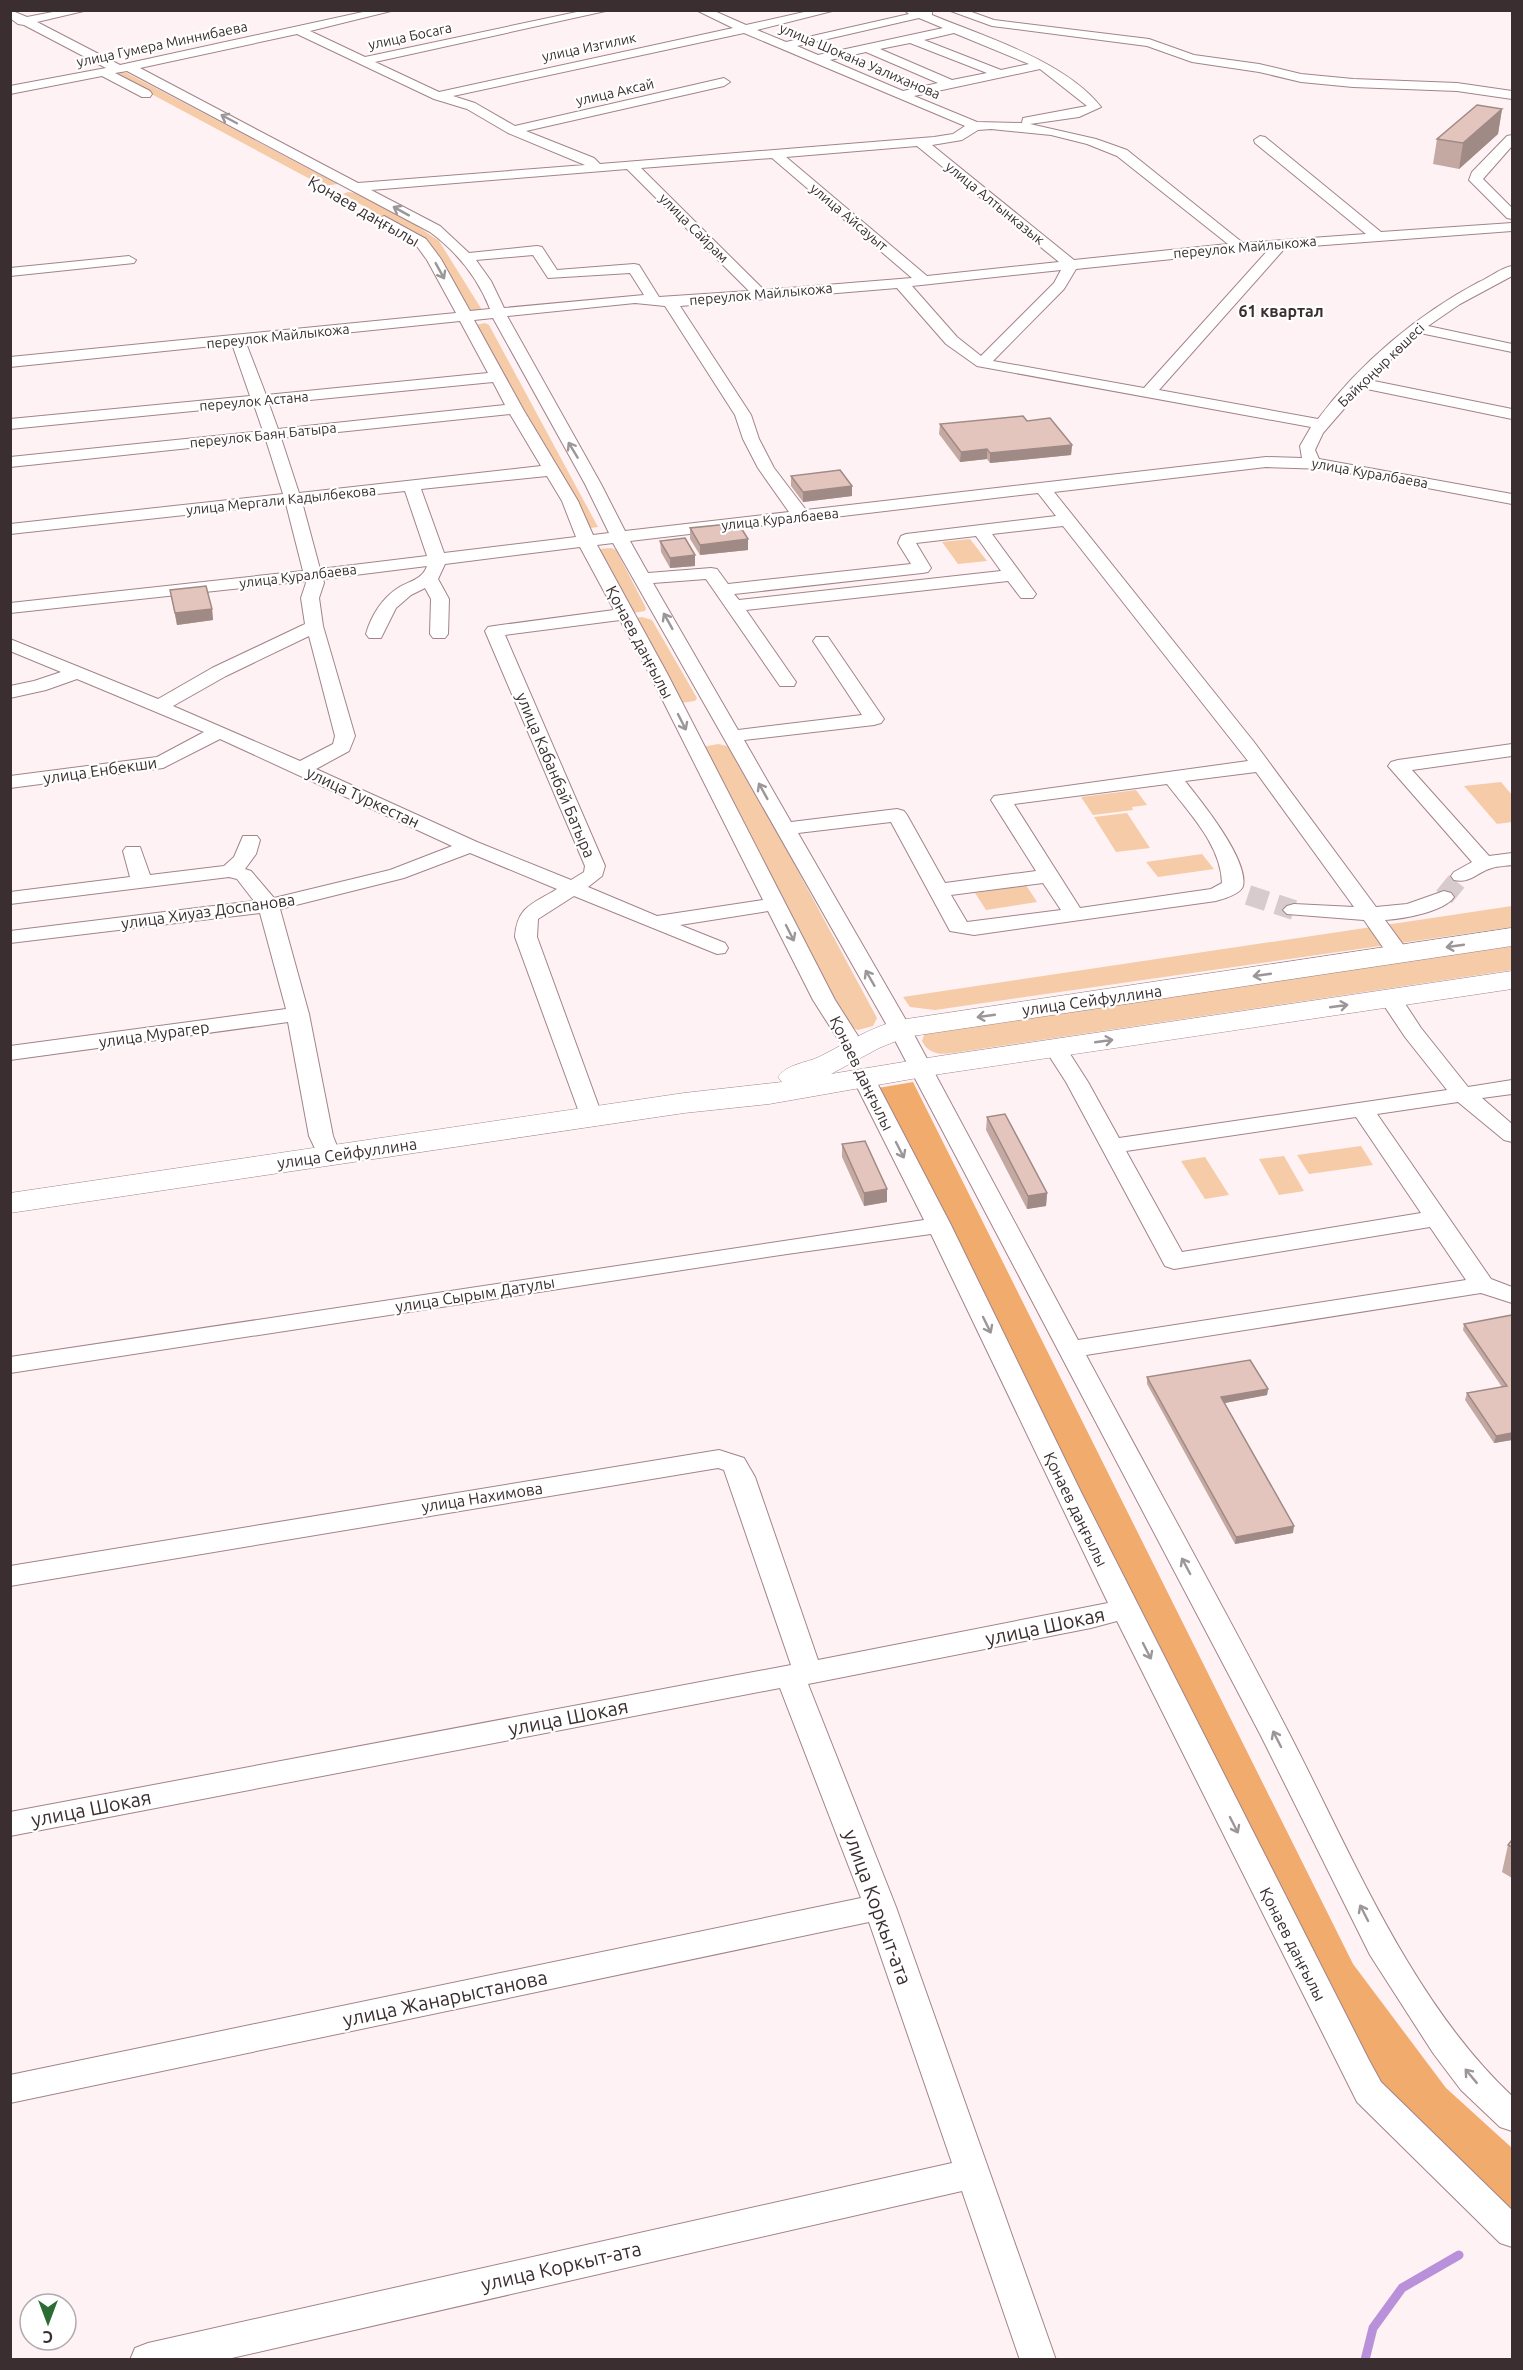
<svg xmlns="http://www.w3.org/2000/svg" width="1523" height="2370" viewBox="0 0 1523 2370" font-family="Ubuntu,sans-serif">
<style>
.green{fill:#f5cba8}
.forest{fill:#f0ab6d}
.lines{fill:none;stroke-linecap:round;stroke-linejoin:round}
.stream{stroke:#b991db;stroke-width:9}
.minor-tunnel{stroke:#d8cbcd;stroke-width:20;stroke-dasharray:20 10;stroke-linecap:butt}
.minor-casing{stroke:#a2848a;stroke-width:2}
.secondary-casing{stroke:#a2848a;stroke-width:1}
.minor{fill:#fff;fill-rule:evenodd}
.secondary{fill:#fff;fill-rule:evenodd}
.wall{fill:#c4a9a3}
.shaded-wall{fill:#a08a85}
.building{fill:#e4c5be;stroke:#a08a85;stroke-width:1.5}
.oneway{stroke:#9c9698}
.labels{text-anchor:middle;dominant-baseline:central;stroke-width:4.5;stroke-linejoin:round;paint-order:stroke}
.far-street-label{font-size:14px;fill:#3a2e30;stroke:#fff}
.street-label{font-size:16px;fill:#3a2e30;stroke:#fff}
.far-quarter-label{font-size:16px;font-weight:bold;fill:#3a2e30;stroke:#fff}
.near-street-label{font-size:20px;fill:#3a2e30;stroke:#fff}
</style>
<rect width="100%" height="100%" fill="#fff2f4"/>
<path class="green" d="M120 72 127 73 338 184 323 186 114 74Z
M348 192 356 193 411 222 439 241 482 310 469 313 421 240 343 194Z
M485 323 489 325 598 527 583 529 476 325Z
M970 539 987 561 958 564 942 542Z
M611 548 616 550 646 608 645 611 633 613 599 549Z
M642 617 652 620 697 698 695 701 680 703 635 618Z
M718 744 727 746 733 750 877 1018 873 1026 858 1030 844 1024 702 747Z
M1501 782 1512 795V822L1497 824 1464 786Z
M1136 790 1147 805 1132 807 1133 810 1093 815 1081 797Z
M1127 813 1150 848 1116 852 1094 817Z
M1202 854 1214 869 1158 877 1146 862Z
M1026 885 1037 902 986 910 975 893Z
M1512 906V927L935 1010 910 1007 903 997Z
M1512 944V970L953 1053C940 1055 928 1054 922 1041L925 1032 936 1029Z
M1361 1146 1373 1165 1309 1174 1297 1155Z
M1284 1156 1304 1191 1279 1195 1259 1159Z
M1205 1157 1229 1195 1205 1199 1181 1161Z"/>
<path class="forest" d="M913 1082 1353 1964 1446 2088 1512 2148V2227L1379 2101 878 1088Z"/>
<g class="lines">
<path class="stream" d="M1365 2360 1373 2328 1402 2288 1459 2255"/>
<path class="minor-tunnel" d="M1248 895 1294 910
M1444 897 1461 876"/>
<g class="minor-casing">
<path id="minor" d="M10 10 27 17 63 10H88L37 22 120 65 372 10H395L310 31 365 57 586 10H610L375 62 439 92 733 28 696 10H712L746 25 813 10H836L757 30 786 42 909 14 904 10H932V15C985 37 1065 61 1101 107L1079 117 1030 124 1096 139 1127 150 1243 243 1366 234 1255 143 1254 140 1260 136 1265 137 1381 232 1512 223V231L1285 248 1159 390 1318 419C1360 363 1417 315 1479 282 1490 277 1501 268 1512 266V276L1460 304 1428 326 1512 344V352L1420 333 1369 380 1512 409V419L1362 388 1323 433 1315 450 1319 459 1512 494V504L1327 469 1266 467 1054 492 1254 742 1376 907 1407 904 1444 891 1451 893 1454 897C1444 912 1402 919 1385 920L1410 954 1407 959 1399 960 1391 959 1364 920 1287 914 1283 910 1287 906 1294 904 1354 907 1256 772 1185 781C1201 801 1249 860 1243 886 1241 894 1223 899 1216 901L974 935 950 931 891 822 798 833 911 1029 1078 1340 1466 1280 1430 1227 1174 1269 1165 1266 1066 1082 1044 1048 1047 1043 1055 1041 1063 1043 1088 1082 1119 1138 1447 1090 1405 1037 1379 998 1382 993 1390 991 1398 993 1421 1028 1468 1087 1512 1080V1094L1482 1098 1512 1124V1142L1504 1140 1458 1102 1377 1114 1491 1279 1512 1287V1303L1481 1293 1086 1355C1154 1482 1224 1607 1290 1735 1353 1857 1411 2001 1512 2096V2131L1500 2127 1461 2090 1433 2053 1370 1955 1260 1734 889 1029 613 543 597 545 668 675 835 1000 858 1036 855 1041 847 1043 839 1041 836 1036 813 1000 768 911 680 925 725 943 728 948 725 953 717 954 574 896 538 919 537 937 603 1118 599 1123 591 1125 583 1123 515 937C517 906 533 904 557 889L470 853 404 878 280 909 309 1014 333 1136 341 1156 337 1161 329 1163 321 1161 309 1136 288 1022 10 1060V1046L286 1009 260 913 10 943V931L254 901 237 879 229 877 10 904V892L130 877 123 851 126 847H140L150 875 224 866 234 857 243 836H257L260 840 256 854 245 869 251 871 274 898 390 870 452 846 220 739 163 768 10 788V776L157 757 204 732 77 679 46 690 10 698V686L34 681 61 672 10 651V639L158 699 212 668 305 624 301 598 306 583V581L10 613V603L303 571 286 504 10 534V524L283 494 266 440 10 467V457L263 431 254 405 10 429V419L250 396 232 344 10 367V357L456 313 427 260 416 245 379 223 377 220 384 216 426 239 441 259 470 311 490 309C478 278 457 252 430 232L127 71 115 73 150 91 152 94 150 97H142L102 76 10 94V86L106 68 24 25 18 24 10 18ZM919 18 943 28 818 55 797 46ZM744 33 965 126 953 134 934 137 600 164 594 158 526 131 724 86 730 82 724 78 515 126 475 103 453 96ZM954 33 1029 64 1001 70 924 40ZM297 34 434 99 467 109 508 133 585 165 358 183 140 68ZM910 43 987 73 952 80 880 49ZM866 52 938 83 903 91 830 60ZM1040 69 1087 106 1023 118 1022 123 977 122 914 96ZM991 129 1051 135 1087 144 1117 156 1228 244 1074 260 932 145 962 140 978 130ZM917 146 1059 262 927 276 786 157ZM772 158 912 278 764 290 641 168ZM627 169 749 291 659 297 639 265 634 264 557 270 542 247 537 246 469 253 440 226 371 190ZM1269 249 1144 388 993 361 1064 289 1076 269ZM533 255 548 278 630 273 644 295 504 308 491 281 476 260ZM1061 270 1054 283 981 356 957 337 912 286ZM897 288 946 344 977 366 1311 427 1300 446 1302 458 1266 457 806 510 774 468 759 439 751 415 680 306ZM635 303 665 306 735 415 743 439 758 468 789 512 625 531 601 484 507 316ZM493 318 585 484 609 533 593 535 578 501 523 409 474 320ZM460 321 488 373 266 395 246 343ZM493 382 505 405 278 429 269 404ZM510 414 541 466 299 493 281 438ZM547 476 562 501 576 537 444 553 421 489ZM405 491 427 556 320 569 302 502ZM1038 493 1056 516 906 534 901 536 898 543 911 564 728 584 717 569 711 568 648 573 630 541ZM1063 526 1248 761 994 796 991 800 1036 871 945 883 907 815 904 811 897 809 791 822 744 740 874 725 881 723 884 719 828 637H816L813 641 862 715 738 730 653 583 706 579 780 686H794L796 682 746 610 1008 581 1021 598H1033L1036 594 992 534ZM976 536 1001 571 739 600 734 594 922 573 928 572 931 568 916 543ZM580 547 614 610 494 626 488 627 485 631 585 866 584 872 571 880 477 842 316 769 349 751 355 736 323 626 319 598 324 583 323 579 427 566C422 580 409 581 398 588 382 598 371 616 366 634L369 638H381L396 608 411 595 425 588 431 599 430 634 433 638H445L448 634 449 599 438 579 445 564ZM620 620 650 675 763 900 657 916 588 887 602 876 605 866 505 635ZM309 636 335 736 333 744 300 761 173 706 226 676ZM1167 784C1189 813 1221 845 1222 883L1211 889 1080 908 1014 804ZM1043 883 1061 910 967 922 951 895ZM1356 1117 1421 1213 1182 1252 1126 1151Z
M948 10H966L994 20 1149 39 1194 55 1259 64 1301 74 1353 79 1457 83 1512 91V99L1457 91 1353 87 1301 82 1259 72 1192 62 1147 46 992 26Z
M1512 135V146L1483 179 1512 208V219L1507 218 1469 180 1472 172 1507 136Z
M129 256 136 260 134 263 10 276V268Z
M1512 744V756L1412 770 1489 856 1512 853V865C1506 866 1498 866 1492 868 1477 872 1470 884 1454 880L1451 876 1454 872 1472 862 1388 766 1391 762 1398 760Z
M864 1072 872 1074 875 1079 951 1225 1081 1492 1369 2060 1381 2082 1512 2210V2247L1500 2243 1357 2102 1117 1621 1091 1628 808 1684 896 1907 1056 2360H1020L962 2191 223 2360H130L135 2348 148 2343 952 2163 869 1922 10 2103V2075L861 1898 780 1688 10 1836V1812L791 1665 724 1470 718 1468 10 1586V1566L719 1450 744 1458 755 1477 818 1660 1108 1603 931 1234 787 1254 10 1373V1357L924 1220 853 1079 856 1074Z"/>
</g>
<g class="secondary-casing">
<path id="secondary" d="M1512 928V946L906 1037 879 1048 831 1074 940 1056 1512 971V989L940 1074 769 1104 684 1113 10 1213V1193L684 1093 782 1082 778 1077C787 1064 806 1063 819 1057 847 1043 870 1027 900 1020Z"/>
</g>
<use href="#minor" class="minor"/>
<use href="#secondary" class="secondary"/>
</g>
<path class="wall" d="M1502 109 1498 134 1459 169 1433 164 1437 139Z
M1027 421 1072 445 1071 455 990 463 987 459 960 462 939 434 940 424Z
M791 476 852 496 803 502 791 486Z
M690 528 748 539V550L700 555 690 539Z
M660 541 695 555V566L670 568 661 552Z
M170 590 212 609 213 620 177 625Z
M987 1117 1047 1193 1046 1206 1027 1209 986 1130Z
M842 1144 887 1202 864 1206 842 1157Z
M1512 1315V1440L1494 1443 1465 1400 1467 1393 1502 1387 1463 1330 1464 1324Z
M1147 1377 1268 1389 1267 1395 1224 1403 1293 1533 1235 1544 1147 1384Z
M1512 1840V1878L1502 1872 1508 1845Z"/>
<path class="shaded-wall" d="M1502 109 1498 134 1459 169 1463 143Z
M1072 445 1071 455 990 463V453Z
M987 449V459L960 462 961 452Z
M852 486V496L803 502V492Z
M748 539V550L700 555V545Z
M695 555V566L670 568V558Z
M212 609 213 620 177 625 175 613Z
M887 1189V1202L864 1206V1193Z
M1047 1193 1046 1206 1027 1209 1028 1196Z
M1268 1389 1267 1395 1220 1404 1221 1397Z
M1512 1433V1440L1494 1443 1496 1436Z
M1294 1526 1293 1533 1235 1544 1236 1537Z"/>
<path class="building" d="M1477 105 1502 109 1463 143 1437 139Z
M1023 416 1027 421 1050 418 1072 445 990 453 987 449 961 452 940 424Z
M840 470 852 486 803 492 791 476Z
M738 523 748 539 700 545 690 528Z
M685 538 695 555 670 558 660 541Z
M206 586 212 609 175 613 170 590Z
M1005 1114 1047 1193 1028 1196 987 1117Z
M865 1141 887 1189 864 1193 842 1144Z
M1512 1315V1433L1496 1436 1467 1393 1507 1386 1464 1324Z
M1250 1360 1268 1389 1221 1397 1294 1526 1236 1537 1147 1377Z
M1512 1840V1847L1508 1845Z"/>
<defs><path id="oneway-shaft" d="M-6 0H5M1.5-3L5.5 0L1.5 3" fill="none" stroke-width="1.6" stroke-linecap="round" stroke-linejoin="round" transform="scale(1.5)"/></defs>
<g class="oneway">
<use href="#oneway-shaft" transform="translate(229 119) rotate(-152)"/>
<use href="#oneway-shaft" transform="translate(401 211) rotate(-151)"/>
<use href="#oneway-shaft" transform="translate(440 271) rotate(61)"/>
<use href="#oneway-shaft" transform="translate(573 450) rotate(-121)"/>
<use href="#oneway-shaft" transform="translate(668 621) rotate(-119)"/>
<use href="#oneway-shaft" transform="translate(682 722) rotate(63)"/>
<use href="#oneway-shaft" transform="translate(763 791) rotate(-119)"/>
<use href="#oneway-shaft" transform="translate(790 933) rotate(63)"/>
<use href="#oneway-shaft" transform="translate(1455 946) rotate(172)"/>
<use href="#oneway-shaft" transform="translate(1262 975) rotate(172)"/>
<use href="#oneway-shaft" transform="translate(870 978) rotate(-120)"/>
<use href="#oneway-shaft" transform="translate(1339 1006) rotate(-8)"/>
<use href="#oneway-shaft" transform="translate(986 1016) rotate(172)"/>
<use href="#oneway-shaft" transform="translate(1104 1041) rotate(-8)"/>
<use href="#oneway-shaft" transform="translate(900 1150) rotate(63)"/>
<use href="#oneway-shaft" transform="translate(987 1325) rotate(64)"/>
<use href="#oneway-shaft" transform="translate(1186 1566) rotate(-118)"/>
<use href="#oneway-shaft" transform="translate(1147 1651) rotate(63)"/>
<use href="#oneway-shaft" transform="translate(1277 1739) rotate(-117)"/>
<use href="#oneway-shaft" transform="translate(1234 1825) rotate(63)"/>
<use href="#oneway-shaft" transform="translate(1364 1913) rotate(-117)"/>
<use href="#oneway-shaft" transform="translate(1471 2076) rotate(-130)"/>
</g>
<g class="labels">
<g class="far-street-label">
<text transform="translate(410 36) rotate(-12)">улица Босага</text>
<text transform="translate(162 44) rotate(-12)">улица Гумера Миннибаева</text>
<text transform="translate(589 47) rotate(-12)">улица Изгилик</text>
<text transform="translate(860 61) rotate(23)">улица Шокана Уалиханова</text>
<text transform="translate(615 92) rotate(-13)">улица Аксай</text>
<text transform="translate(995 203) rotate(39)">улица Алтынказык</text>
<text transform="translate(849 217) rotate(40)">улица Айсауыт</text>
<text transform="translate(694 228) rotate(45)">улица Сайрам</text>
<text transform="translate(1245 247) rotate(-5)">переулок Майлыкожа</text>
<text transform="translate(761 294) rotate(-5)">переулок Майлыкожа</text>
<text transform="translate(278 336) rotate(-6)">переулок Майлыкожа</text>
<text transform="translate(1381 365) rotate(-44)">Байқоңыр көшесі</text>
<text transform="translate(254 401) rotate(-5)">переулок Астана</text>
<text transform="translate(263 435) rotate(-6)">переулок Баян Батыра</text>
<text transform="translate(1370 473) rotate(10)">улица Куралбаева</text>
<text transform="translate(281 500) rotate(-6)">улица Мергали Кадылбекова</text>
<text transform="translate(780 519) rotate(-6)">улица Куралбаева</text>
<text transform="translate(298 576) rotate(-7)">улица Куралбаева</text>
</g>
<g class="street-label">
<text transform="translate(364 211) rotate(30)">Қонаев даңғылы</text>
<text transform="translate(640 642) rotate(62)">Қонаев даңғылы</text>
<text transform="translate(100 770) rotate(-8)">улица Енбекши</text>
<text transform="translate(556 775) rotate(67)">улица Кабанбай Батыра</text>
<text transform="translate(363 797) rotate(25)">улица Туркестан</text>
<text transform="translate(208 911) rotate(-8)">улица Хиуаз Доспанова</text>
<text transform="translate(1092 1000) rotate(-8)">улица Сейфуллина</text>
<text transform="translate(154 1034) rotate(-8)">улица Мурагер</text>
<text transform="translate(862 1073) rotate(64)">Қонаев даңғылы</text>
<text transform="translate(347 1153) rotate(-8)">улица Сейфуллина</text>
<text transform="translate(475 1294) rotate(-9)">улица Сырым Датулы</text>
<text transform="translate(482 1497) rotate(-9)">улица Нахимова</text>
<text transform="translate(1076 1509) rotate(64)">Қонаев даңғылы</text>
<text transform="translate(1293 1944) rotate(63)">Қонаев даңғылы</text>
</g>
<g class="far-quarter-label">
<text x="1281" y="311">61 квартал</text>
</g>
<g class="near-street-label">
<text transform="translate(1045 1626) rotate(-12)">улица Шокая</text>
<text transform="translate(568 1717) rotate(-11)">улица Шокая</text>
<text transform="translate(91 1808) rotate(-11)">улица Шокая</text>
<text transform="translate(878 1907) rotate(70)">улица Коркыт-ата</text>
<text transform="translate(445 1998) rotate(-12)">улица Жанарыстанова</text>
<text transform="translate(561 2266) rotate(-13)">улица Коркыт-ата</text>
</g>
</g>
<rect width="1523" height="2370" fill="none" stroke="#3a2e30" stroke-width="24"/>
<g transform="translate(48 2322) rotate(180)"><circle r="28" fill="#ffffff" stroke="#b0abac" stroke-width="1.5"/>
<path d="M0-4.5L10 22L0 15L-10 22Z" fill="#2b6c35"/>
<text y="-9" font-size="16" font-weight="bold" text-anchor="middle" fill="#3a2e30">С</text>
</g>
</svg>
